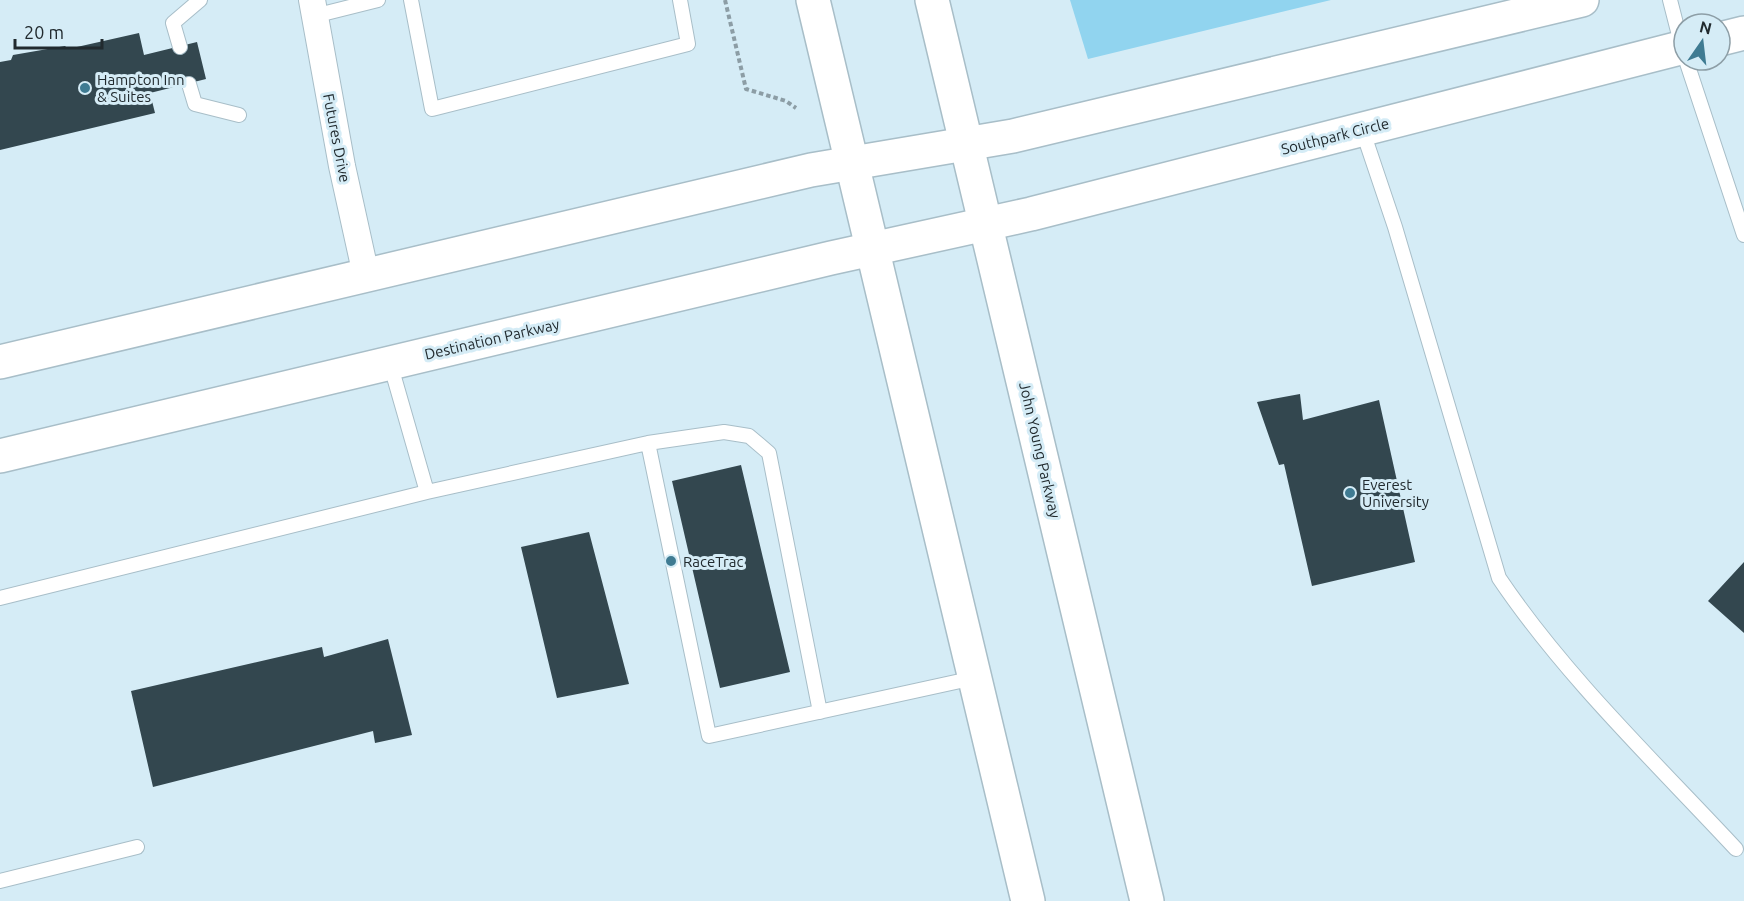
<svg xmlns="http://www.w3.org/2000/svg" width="1744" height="901" viewBox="0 0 1744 901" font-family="Ubuntu,sans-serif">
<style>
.green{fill:#91d4ef}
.building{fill:#33474f}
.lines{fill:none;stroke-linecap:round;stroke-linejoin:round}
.lane-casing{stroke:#a8bec8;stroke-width:16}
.street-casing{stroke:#a8bec8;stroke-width:28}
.secondary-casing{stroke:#a8bec8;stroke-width:36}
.highway-casing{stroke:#a8bec8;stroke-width:36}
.path{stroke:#8c9da5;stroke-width:4;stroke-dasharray:4.5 3;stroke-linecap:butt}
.lane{stroke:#fff;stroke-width:14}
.street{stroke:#fff;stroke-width:26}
.secondary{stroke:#fff;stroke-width:33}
.highway{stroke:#fff;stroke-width:33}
.poi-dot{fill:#3f7b92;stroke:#d5ecf6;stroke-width:2}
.labels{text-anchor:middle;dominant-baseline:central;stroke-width:6;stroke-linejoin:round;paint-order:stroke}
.poi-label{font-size:15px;fill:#212a2e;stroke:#d5ecf6;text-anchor:start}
.street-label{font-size:15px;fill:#212a2e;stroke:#d5ecf6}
</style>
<rect width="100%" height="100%" fill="#d5ecf6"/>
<path class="green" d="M1070 0H1331L1088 59Z"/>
<path class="building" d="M139 33 144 55 197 42 206 79 150 93 155 113 0 150V62L11 60 13 55 65 46 68 49Z
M1300 394 1303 420 1379 400 1415 562 1312 586 1284 464 1279 465 1257 402Z
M741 465 790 672 720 688 672 481Z
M589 532 629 684 557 698 521 547Z
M1744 562V633L1708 601Z
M388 639 412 735 375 743 373 731 153 787 131 691 322 647 324 657Z"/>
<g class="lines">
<g class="lane-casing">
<path id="lane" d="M411 0 432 109 688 44 680 0
M1670 0 1682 47
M314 16 378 0
M180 47 173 23 200 0
M1686 60 1744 235
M189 84 195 104 239 115
M1362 129 1395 227 1499 578C1565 676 1656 763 1736 849
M390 363 427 492 648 443 709 736 974 678
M648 443 724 432 749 436 769 453 820 712
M0 598 427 492
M0 881 137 847"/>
</g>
<g class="street-casing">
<path id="street" d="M312 0 342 166 366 275"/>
</g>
<g class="secondary-casing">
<path id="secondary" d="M1720 39 1744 33
M0 362 811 170 1013 136 1582 0
M0 456 831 258 1031 214 1684 47"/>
</g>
<g class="highway-casing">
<path id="highway" d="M813 0 1028 901
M932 0 1147 901"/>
</g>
<path class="path" d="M725 0 746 89 786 101 796 108"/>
<use href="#lane" class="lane"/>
<use href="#street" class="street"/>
<use href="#secondary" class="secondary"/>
<use href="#highway" class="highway"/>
</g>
<g class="poi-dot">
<circle cx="85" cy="88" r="6"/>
<circle cx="1350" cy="493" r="6"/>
<circle cx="671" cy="561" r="6"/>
</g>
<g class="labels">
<g class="poi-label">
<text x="97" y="79">Hampton Inn<tspan x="97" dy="17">&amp; Suites</tspan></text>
<text x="1362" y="484">Everest<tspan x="1362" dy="17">University</tspan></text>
<text x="683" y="561">RaceTrac</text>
</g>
<g class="street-label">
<text transform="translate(1335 136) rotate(-14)">Southpark Circle</text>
<text transform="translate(337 138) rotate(79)">Futures Drive</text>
<text transform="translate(492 339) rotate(-13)">Destination Parkway</text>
<text transform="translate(1040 450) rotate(77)">John Young Parkway</text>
</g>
</g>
<g transform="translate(1702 42) rotate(14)"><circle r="28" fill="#d5ecf6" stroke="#8d9ea6" stroke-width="1.5"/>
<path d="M0-4.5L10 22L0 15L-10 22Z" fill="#3f7b92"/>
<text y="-9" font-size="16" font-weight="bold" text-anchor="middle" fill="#212a2e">N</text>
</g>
<path d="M15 39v9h87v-9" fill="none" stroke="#212a2e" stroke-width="3"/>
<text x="24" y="39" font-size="18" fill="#212a2e" stroke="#d5ecf6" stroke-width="4.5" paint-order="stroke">20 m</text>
</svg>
